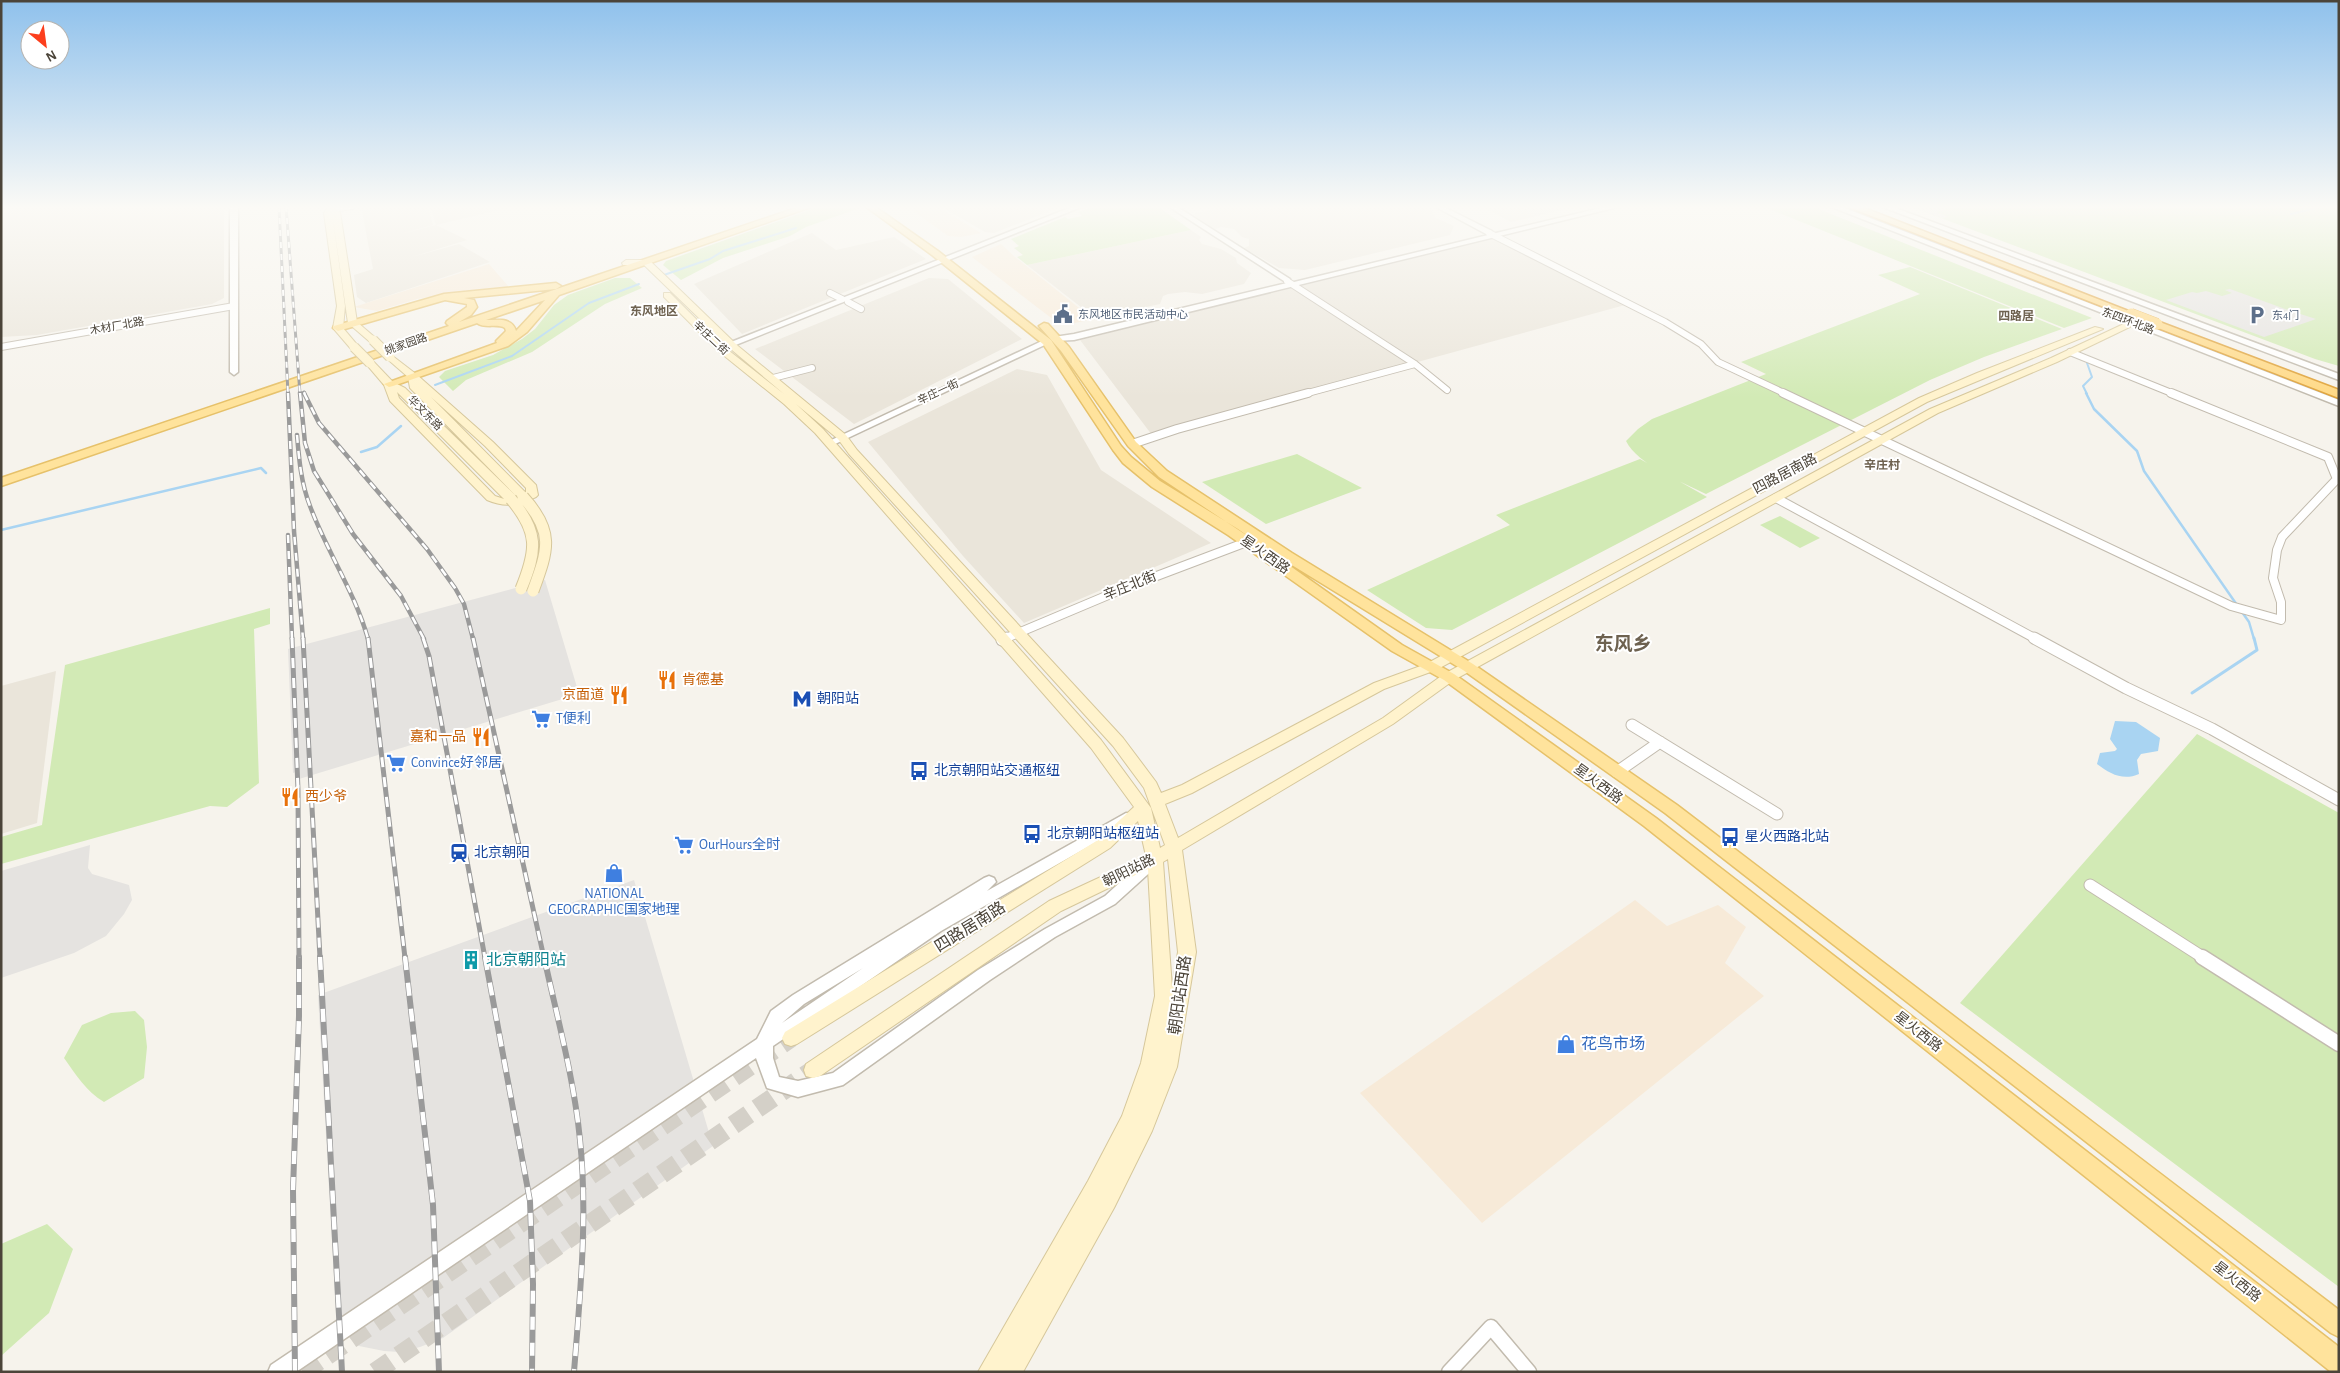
<svg xmlns="http://www.w3.org/2000/svg" width="2340" height="1373" viewBox="0 0 2340 1373" font-family="'Alegreya Sans','Noto Sans SC',sans-serif">
<style>
.residential{fill:#eae5da}
.commercial{fill:#f7ead8}
.green{fill:#d2eab5}
.parking{fill:#e5e3e0}
.water{fill:#a9d4f2}
.lines{fill:none;stroke-linecap:round;stroke-linejoin:round}
.stream-far2{stroke:#a9d4f2;stroke-width:2}
.stream-far1{stroke:#a9d4f2;stroke-width:2.5}
.stream{stroke:#a9d4f2;stroke-width:3}
.secondary-tunnel{stroke:#d4d0c8;stroke-width:19;stroke-dasharray:19 10;stroke-linecap:butt}
.minor-far3-casing{stroke:#c2bbae;stroke-width:8}
.minor-far2-casing{stroke:#c2bbae;stroke-width:10}
.minor-far1-casing{stroke:#c2bbae;stroke-width:13}
.minor-casing{stroke:#c2bbae;stroke-width:17}
.tertiary-casing{stroke:#c2bbae;stroke-width:3}
.secondary-casing{stroke:#d6c79b;stroke-width:2}
.primary-casing{stroke:#e6c16a;stroke-width:3}
.trunk-casing{stroke:#e0a43c;stroke-width:3}
.minor-far3{stroke:#fff;stroke-width:6}
.minor-far2{stroke:#fff;stroke-width:8}
.minor-far1{stroke:#fff;stroke-width:11}
.minor{stroke:#fff;stroke-width:14}
.tertiary{fill:#fff;fill-rule:evenodd}
.secondary{fill:#fff3cd;fill-rule:evenodd}
.primary{fill:#ffe39c;fill-rule:evenodd}
.trunk{fill:#ffd985;fill-rule:evenodd}
.rail-far3-casing{stroke:#9a9a9a;stroke-width:3}
.rail-far2-casing{stroke:#9a9a9a;stroke-width:4.5}
.rail-far1-casing{stroke:#9a9a9a;stroke-width:5}
.rail-casing{stroke:#9a9a9a;stroke-width:6}
.rail-far3{stroke:#fff;stroke-width:2;stroke-dasharray:6;stroke-linecap:butt}
.rail-far2{stroke:#fff;stroke-width:2.5;stroke-dasharray:8;stroke-linecap:butt}
.rail-far1{stroke:#fff;stroke-width:3;stroke-dasharray:10;stroke-linecap:butt}
.rail{stroke:#fff;stroke-width:4.5;stroke-dasharray:13;stroke-linecap:butt}
.secondary-bridge-far1-casing{stroke:#d6c79b;stroke-width:11;stroke-linecap:butt}
.secondary-bridge-casing{stroke:#d6c79b;stroke-width:13;stroke-linecap:butt}
.trunk-bridge-casing{stroke:#e0a43c;stroke-width:12;stroke-linecap:butt}
.secondary-bridge-far1{stroke:#fff3cd;stroke-width:9}
.secondary-bridge{stroke:#fff3cd;stroke-width:11}
.trunk-bridge{stroke:#ffd985;stroke-width:11}
.labels{text-anchor:middle;dominant-baseline:central;stroke-width:4;stroke-linejoin:round;paint-order:stroke}
.far-service-label{font-size:11px;fill:#4e5e75;stroke:#fff;text-anchor:start}
.far-street-label{font-size:11px;fill:#4b4439;stroke:#fff}
.far-neighbourhood-label{font-size:12px;font-weight:bold;fill:#6e6250;stroke:#fff}
.street-label{font-size:14px;fill:#4b4439;stroke:#fff}
.food-label{font-size:14px;fill:#c56008;stroke:#fff;text-anchor:start}
.transit-label{font-size:14px;fill:#164399;stroke:#fff;text-anchor:start}
.shop-label{font-size:14px;fill:#366cbe;stroke:#fff;text-anchor:start}
.near-street-label{font-size:16px;fill:#4b4439;stroke:#fff}
.near-culture-label{font-size:16px;fill:#0d838f;stroke:#fff;text-anchor:start}
.near-shop-label{font-size:16px;fill:#366cbe;stroke:#fff;text-anchor:start}
.district-label{font-size:19px;font-weight:bold;fill:#6e6250;stroke:#fff}
</style>
<rect width="100%" height="100%" fill="#f6f3ec"/>
<path class="residential" d="M1 206H224V298L212 304 37 335 1 337Z
M361 206H428L433 225 397 235 436 225 467 240 412 257 459 244 490 262 366 303 357 297 354 275 373 269Z
M430 206H516L436 225Z
M940 206H1063L994 233 985 232Z
M1233 206H1421L1432 211 1436 218 1454 226 1450 235 1305 270 1279 268 1244 248 1249 246V239L1242 237 1234 229 1221 227 1215 229 1195 216V213Z
M1481 206H1516L1537 216 1511 222Z
M1191 230 1201 237 1199 240 1202 244 1221 249 1236 258 1237 263 1251 273 1244 284 1202 294 1185 292 1168 294 1163 296 1160 304 1095 318 1027 265Z
M812 233 836 250 894 237 926 259 742 334 694 284Z
M1493 239 1625 305 1152 435 1080 340Z
M929 278 948 279 1022 339 854 424 755 349Z
M1017 369 1047 375 1101 470 1211 543 1024 623 963 556 868 442Z
M56 671 37 823 1 834V686Z"/>
<path class="commercial" d="M915 206H936L981 233 961 237 948 236 912 210Z
M1001 244 1015 257 1093 319 1066 325 1059 324 972 257Z
M489 264 509 287 464 291 417 299 377 311 354 307Z
M1635 900 1667 926 1718 905 1746 927 1725 963 1764 996 1482 1223 1360 1093Z"/>
<path class="green" d="M821 206H854L857 209 806 227 790 236 723 258 681 280 663 265 666 261Z
M1096 206H1157L1191 230 1027 265 1017 257 1023 255 1014 248 1019 246 1011 239 1065 217 1068 219 1082 216 1078 212Z
M1762 206H1811L2092 318 2064 328Z
M1909 206H2339V366L2315 359Z
M1910 267 2062 329 1984 357 1930 380 1706 494C1682 482 1638 465 1626 441L1638 429 1652 419 1766 374 1741 362 1920 294 1878 275Z
M615 278H630L642 288 605 304 532 352 466 380 453 391 439 377 445 371 493 355 522 339 535 329 554 305 568 295Z
M1297 454 1362 488 1266 524 1202 482Z
M1640 459 1707 497 1452 630 1426 628 1367 590 1510 525 1496 515Z
M1780 516 1820 538 1800 548 1760 525Z
M270 608V624L254 629 259 783 227 807 210 806 1 864V837L42 825 65 665Z
M2197 734 2339 813V1287L1960 1003Z
M135 1011 144 1020 147 1047 144 1078 104 1102C86 1091 76 1075 64 1058L82 1025 111 1013Z
M47 1224 73 1249 49 1313 1 1356V1244Z"/>
<path class="parking" d="M1516 206H1578L1537 216Z
M1909 206H1957L1936 212 1948 217 1942 218Z
M2230 289 2291 311 2316 319 2264 337 2166 300 2192 292 2197 293 2206 291 2222 296 2232 293 2225 290Z
M545 580 579 694 299 779V771L293 773 288 649Z
M90 845 88 868 92 874 129 885 132 900 124 914 106 936 74 953 1 978V871Z
M634 880 713 1146 443 1338 420 1347 399 1352 384 1351 359 1346 344 1333 336 1312 318 995Z"/>
<path class="water" d="M2115 721 2136 722 2160 738 2158 751 2141 754 2137 760 2139 774C2123 781 2110 774 2097 764L2100 753 2115 751 2117 749 2110 739Z"/>
<g class="lines">
<path class="stream-far2" d="M2291 214 2325 206
M661 276 710 259 723 251 796 228
M435 385 512 356 589 303 639 284
M2087 394 2083 386 2092 377 2087 363"/>
<path class="stream-far1" d="M2086 393 2094 409 2137 451 2144 471 2237 605
M361 452 377 447 401 426
M1 530 261 468 266 473
M2242 612 2249 622 2254 639"/>
<path class="stream" d="M2192 693 2257 650 2254 638"/>
<path class="secondary-tunnel" d="M303 1372 791 1038
M375 1372 813 1070"/>
<g class="minor-far3-casing">
<path id="minor-far3" d="M331 209 352 206
M1489 233 1665 322 1701 344 1718 362 1786 394
M1287 281 1415 364 1447 390
M830 293 842 299
M848 302 861 309
M1 347 234 306
M2070 352 2174 394
M773 378 812 368
M1304 394 1415 364"/>
</g>
<g class="minor-far2-casing">
<path id="minor-far2" d="M1783 393 2231 606 2281 620V602L2273 578 2277 550 2282 537 2337 479 2328 457 2171 393
M1132 444 1177 429 1308 393
M1776 498 2036 639
M1004 639 1125 588 1252 540"/>
</g>
<g class="minor-far1-casing">
<path id="minor-far1" d="M2034 638 2126 688 2212 729 2339 800
M1002 640 1007 638
M1632 725 1777 814
M1617 772 1660 742
M2090 885 2204 958"/>
</g>
<g class="minor-casing">
<path id="minor" d="M2202 957 2339 1044
M1449 1372 1491 1327 1529 1372"/>
</g>
<g class="tertiary-casing">
<path id="tertiary" d="M230 206H238V372L234 375 230 372Z
M1074 206H1084L723 350 716 348Z
M1168 206H1176L1290 279V283L1488 235 1434 206H1442L1492 231V234L1609 206H1622L1074 340 1054 341V337L1074 334 1287 283Z
M1829 206H1839L2339 400V406Z
M1880 206H1890L2339 374V380Z
M1044 340 1051 342 833 445 830 446 825 443Z
M1126 813 1131 814 1133 818 1131 822 941 931 773 1046V1058L779 1077 798 1081 833 1073 978 970 1045 929 1105 896 1147 858 1152 856 1157 858 1159 862 1157 866 1115 904 1055 937 990 980 843 1085 798 1097 767 1088 756 1058 296 1372H268L271 1365 757 1039 771 1011 793 995 984 878 989 876 994 878 996 882 987 891ZM863 968 782 1023 804 1004Z"/>
</g>
<g class="secondary-casing">
<path id="secondary" d="M328 207H334L340 212 357 322 378 340 370 342 348 323 332 213 345 306 343 328 359 347 354 350 351 349 333 328 337 306 324 213Z
M626 260H649L738 346 846 435 857 450 1123 738 1156 782 1161 793 1182 785 1374 683 1426 664 1919 398 1977 373 2095 327 2103 329 1927 402 1436 670 1384 689 1192 793 1165 804 1178 838 1383 718 1444 674 1930 409 2051 358 2130 321 2138 323 2057 362 1938 413 1454 680 1393 724 1182 850 1196 952 1177 1067 1152 1131 1114 1208 1023 1372H978L1088 1181 1122 1116 1141 1063 1155 996 1148 869 1061 911 820 1076 813 1078 806 1076 804 1070 806 1064 1049 901 1146 856 1138 821 1110 848 797 1044 791 1046 785 1044 782 1038 785 1032 1098 840 1134 807 1091 748 815 433 784 404 717 350 664 297V293H670L723 346 784 394 732 350 644 265H623L622 263ZM796 404 838 439 849 454 1113 746 1144 788 1165 845 1160 848 1151 808 1101 740 823 429ZM1168 859 1178 952 1172 988 1163 862Z
M390 354 416 374 493 442 536 485 538 495 536 497C519 505 505 508 487 500L390 401 384 385 367 365V361H373L393 382 405 388 517 497 410 388 408 377 385 357ZM397 392 504 499 495 496 399 398ZM431 397 485 446 526 488V493Z"/>
</g>
<g class="primary-casing">
<path id="primary" d="M802 206H814L559 295 527 332 508 346 393 386 389 387 384 384 497 343 496 341 506 331 505 328C497 323 485 329 477 323L1 486V478L449 326 446 323 447 321 467 307V304L445 300 338 331 333 328 334 326 444 294 556 283 561 286 556 289 464 298 474 300 477 307 471 315 459 322ZM545 300 516 331C512 317 497 320 486 320Z
M865 206H874L938 251 1051 340 1121 446 1131 457 1160 481 1238 529 1402 645 1454 674 1656 818 2339 1347V1372L2330 1371 1644 826 1444 680 1392 651 1228 535 1152 487 1123 463 1113 450 1043 344 932 255Z
M1044 323 1048 324 1069 347 1136 442 1167 471 1292 553 1473 664 1677 805 2339 1310V1337L2331 1333 1665 813 1463 670 1282 559 1159 477 1128 446 1061 351 1039 326Z"/>
</g>
<g class="trunk-casing">
<path id="trunk" d="M1846 206H1859L2136 314 2131 317 2127 316Z
M2157 321 2339 390V398L2153 326 2152 324Z"/>
</g>
<use href="#minor-far3" class="minor-far3"/>
<use href="#minor-far2" class="minor-far2"/>
<use href="#minor-far1" class="minor-far1"/>
<use href="#minor" class="minor"/>
<use href="#tertiary" class="tertiary"/>
<use href="#secondary" class="secondary"/>
<use href="#primary" class="primary"/>
<use href="#trunk" class="trunk"/>
<g class="rail-far3-casing">
<path id="rail-far3" d="M279 206 288 394
M286 206 300 394
M304 392 305 394"/>
</g>
<g class="rail-far2-casing">
<path id="rail-far2" d="M288 393 294 531 303 639
M300 393 305 443 314 471 353 534 401 596 424 639
M304 393 319 423 427 549 455 588 464 604 473 639
M297 435C299 459 301 483 310 506 327 552 355 592 368 639
M288 535 292 639"/>
</g>
<g class="rail-far1-casing">
<path id="rail-far1" d="M292 638 298 790 299 958
M303 638 320 958
M368 638 405 958
M423 638 429 656 485 958
M473 638 544 958"/>
</g>
<g class="rail-casing">
<path id="rail" d="M320 957 342 1372
M405 957 433 1205 439 1372
M485 957 530 1201 533 1284 532 1372
M544 957C557 1017 574 1078 580 1140 588 1217 580 1295 574 1372
M295 1372 293 1190 299 1016V957"/>
</g>
<use href="#rail-far3" class="rail-far3"/>
<use href="#rail-far2" class="rail-far2"/>
<use href="#rail-far1" class="rail-far1"/>
<use href="#rail" class="rail"/>
<g class="secondary-bridge-far1-casing">
<path id="secondary-bridge-far1" d="M373 340 390 357
M354 347 370 363"/>
</g>
<g class="secondary-bridge-casing">
<path id="secondary-bridge" d="M523 497C555 532 548 550 533 591
M511 499C539 532 537 550 521 589"/>
</g>
<g class="trunk-bridge-casing">
<path id="trunk-bridge" d="M2131 314 2157 324"/>
</g>
<use href="#secondary-bridge-far1" class="secondary-bridge-far1"/>
<use href="#secondary-bridge" class="secondary-bridge"/>
<use href="#trunk-bridge" class="trunk-bridge"/>
</g>
<linearGradient id="sky" x2="0" y2="1"><stop stop-color="#8fc1ec"/><stop offset="0.52" stop-color="#fbfaf6"/><stop offset="1" stop-color="#fbfaf6" stop-opacity="0"/></linearGradient>
<rect width="2340" height="398" fill="url(#sky)"/>
<defs>
<g id="civic-bare" transform="scale(1.5)"><path d="M-.6-6.5H3V-4.5H.6V-3L4-1V1h2V6H-6V1h2V-1L-.6-3ZM-1.2 2.5V6h2.4V2.5Z" fill="#5c6f8a" stroke="#fff" stroke-width="2.5" paint-order="stroke"/></g>
<g id="parking-bare" transform="scale(1.5)"><path d="M-3.5-5.5H1a3.5 3.5 0 0 1 0 7H-1V5.5H-3.5ZM-1-3.4V-.6H.8a1.4 1.4 0 0 0 0-2.8Z" fill="#5c6f8a" stroke="#fff" stroke-width="2.5" paint-order="stroke"/></g>
<g id="restaurant-bare" transform="scale(1.5)"><path d="M-5-6h1v4h1v-4h1v4h1v-4h1v5L-1.5 .5V6h-2V.5L-5-1ZM5-6V6H3V1.5H1.5Q1.5-4 5-6Z" fill="#e8710a" stroke="#fff" stroke-width="2.5" paint-order="stroke"/></g>
<g id="metro-bare" transform="scale(1.5)"><path d="M-5.5 5V-5H-3L0 0L3-5H5.5V5H3V-.5L0 4L-3-.5V5Z" fill="#1a4fb4" stroke="#fff" stroke-width="2.5" paint-order="stroke"/></g>
<g id="supermarket-bare" transform="scale(1.5)"><path d="M-6-5.5h2.5l.6 2H6L4.5 2H-2.5L-4.4-4H-6ZM-1.5 3.2a1.3 1.3 0 1 0 .1 0ZM3 3.2a1.3 1.3 0 1 0 .1 0Z" fill="#3f7fe0" stroke="#fff" stroke-width="2.5" paint-order="stroke"/></g>
<g id="bus-bare" transform="scale(1.5)"><path d="M-5-6H5V4H4V6H2V4H-2V6H-4V4H-5ZM-3.5-4V0h7V-4ZM-3.5 1.2v1.5H-2V1.2ZM2 1.2v1.5H3.5V1.2Z" fill="#1a4fb4" stroke="#fff" stroke-width="2.5" paint-order="stroke"/></g>
<g id="station-bare" transform="scale(1.5)"><path d="M-3-6H3Q5-6 5-4V2Q5 4 3 4L4.5 6H3L1.5 4h-3L-3 6H-4.5L-3 4Q-5 4-5 2V-4Q-5-6-3-6ZM-3.5-4v3h7v-3ZM-3.5 1v1.5H-2V1ZM2 1v1.5H3.5V1Z" fill="#1a4fb4" stroke="#fff" stroke-width="2.5" paint-order="stroke"/></g>
<g id="shop-bare" transform="scale(1.5)"><path d="M-5-2.5h2.3a2.7 3.5 0 0 1 5.4 0H5L5.5 6h-11ZM-1.5-2.5h3a1.5 2.3 0 0 0-3 0Z" fill="#3f7fe0" stroke="#fff" stroke-width="2.5" paint-order="stroke"/></g>
<g id="building-bare" transform="scale(1.5)"><path d="M-4-6H4V6H1V3H-1V6H-4ZM-2.5-4.3h1.7v1.8h-1.7ZM.8-4.3h1.7v1.8H.8ZM-2.5-1h1.7V.8h-1.7ZM.8-1h1.7V.8H.8Z" fill="#0f9aa8" stroke="#fff" stroke-width="2.5" paint-order="stroke"/></g>
</defs>
<g fill-rule="evenodd">
<use href="#civic-bare" x="1063" y="314"/>
<use href="#parking-bare" x="2257" y="315"/>
<use href="#restaurant-bare" x="667" y="680"/>
<use href="#restaurant-bare" x="619" y="695"/>
<use href="#metro-bare" x="802" y="699"/>
<use href="#supermarket-bare" x="541" y="719"/>
<use href="#restaurant-bare" x="481" y="737"/>
<use href="#supermarket-bare" x="396" y="763"/>
<use href="#bus-bare" x="919" y="771"/>
<use href="#restaurant-bare" x="290" y="797"/>
<use href="#bus-bare" x="1032" y="834"/>
<use href="#bus-bare" x="1730" y="837"/>
<use href="#supermarket-bare" x="684" y="845"/>
<use href="#station-bare" x="459" y="853"/>
<use href="#shop-bare" x="614" y="873"/>
<use href="#building-bare" x="471" y="960"/>
<use href="#shop-bare" x="1566" y="1044"/>
</g>
<g class="labels">
<g class="far-service-label">
<text x="1078" y="314">东风地区市民活动中心</text>
<text x="2272" y="315">东4门</text>
</g>
<g class="far-street-label">
<text transform="translate(2128 321) rotate(21)">东四环北路</text>
<text transform="translate(117 326) rotate(-10)">木材厂北路</text>
<text transform="translate(711 338) rotate(43)">辛庄二街</text>
<text transform="translate(406 344) rotate(-19)">姚家园路</text>
<text transform="translate(938 392) rotate(-25)">辛庄一街</text>
<text transform="translate(425 413) rotate(45)">华文东路</text>
</g>
<g class="far-neighbourhood-label">
<text x="654" y="311">东风地区</text>
<text x="2016" y="316">四路居</text>
<text x="1882" y="465">辛庄村</text>
</g>
<g class="street-label">
<text transform="translate(1785 474) rotate(-28)">四路居南路</text>
<text transform="translate(1265 555) rotate(35)">星火西路</text>
<text transform="translate(1130 586) rotate(-22)">辛庄北街</text>
<text transform="translate(1598 784) rotate(36)">星火西路</text>
<text transform="translate(1129 871) rotate(-26)">朝阳站路</text>
<text transform="translate(1918 1032) rotate(38)">星火西路</text>
<text transform="translate(2237 1282) rotate(38)">星火西路</text>
</g>
<g class="food-label">
<text x="682" y="680">肯德基</text>
<text x="604" y="695" text-anchor="end">京面道</text>
<text x="466" y="737" text-anchor="end">嘉和一品</text>
<text x="305" y="797">西少爷</text>
</g>
<g class="transit-label">
<text x="817" y="699">朝阳站</text>
<text x="934" y="771">北京朝阳站交通枢纽</text>
<text x="1047" y="834">北京朝阳站枢纽站</text>
<text x="1745" y="837">星火西路北站</text>
<text x="474" y="853">北京朝阳</text>
</g>
<g class="shop-label">
<text x="556" y="719">T便利</text>
<text x="411" y="763">Convince好邻居</text>
<text x="699" y="845">OurHours全时</text>
<text x="614" y="894" text-anchor="middle">NATIONAL<tspan x="614" dy="16">GEOGRAPHIC国家地理</tspan></text>
</g>
<g class="near-street-label">
<text transform="translate(970 927) rotate(-32)">四路居南路</text>
<text transform="translate(1180 995) rotate(-82)">朝阳站西路</text>
</g>
<g class="near-culture-label">
<text x="486" y="960">北京朝阳站</text>
</g>
<g class="near-shop-label">
<text x="1581" y="1044">花鸟市场</text>
</g>
<g class="district-label">
<text x="1623" y="644">东风乡</text>
</g>
</g>
<rect width="2340" height="1373" fill="none" stroke="#4b4439" stroke-width="5"/>
<g transform="translate(45 45) rotate(151)"><circle r="24" fill="#ffffff" stroke="#b7b4b0"/>
<path d="M0-4L9 19L0 12L-9 19Z" fill="#fc3f1d"/>
<text y="-8" font-size="14" font-weight="bold" text-anchor="middle" fill="#4b4439">N</text>
</g>
</svg>
